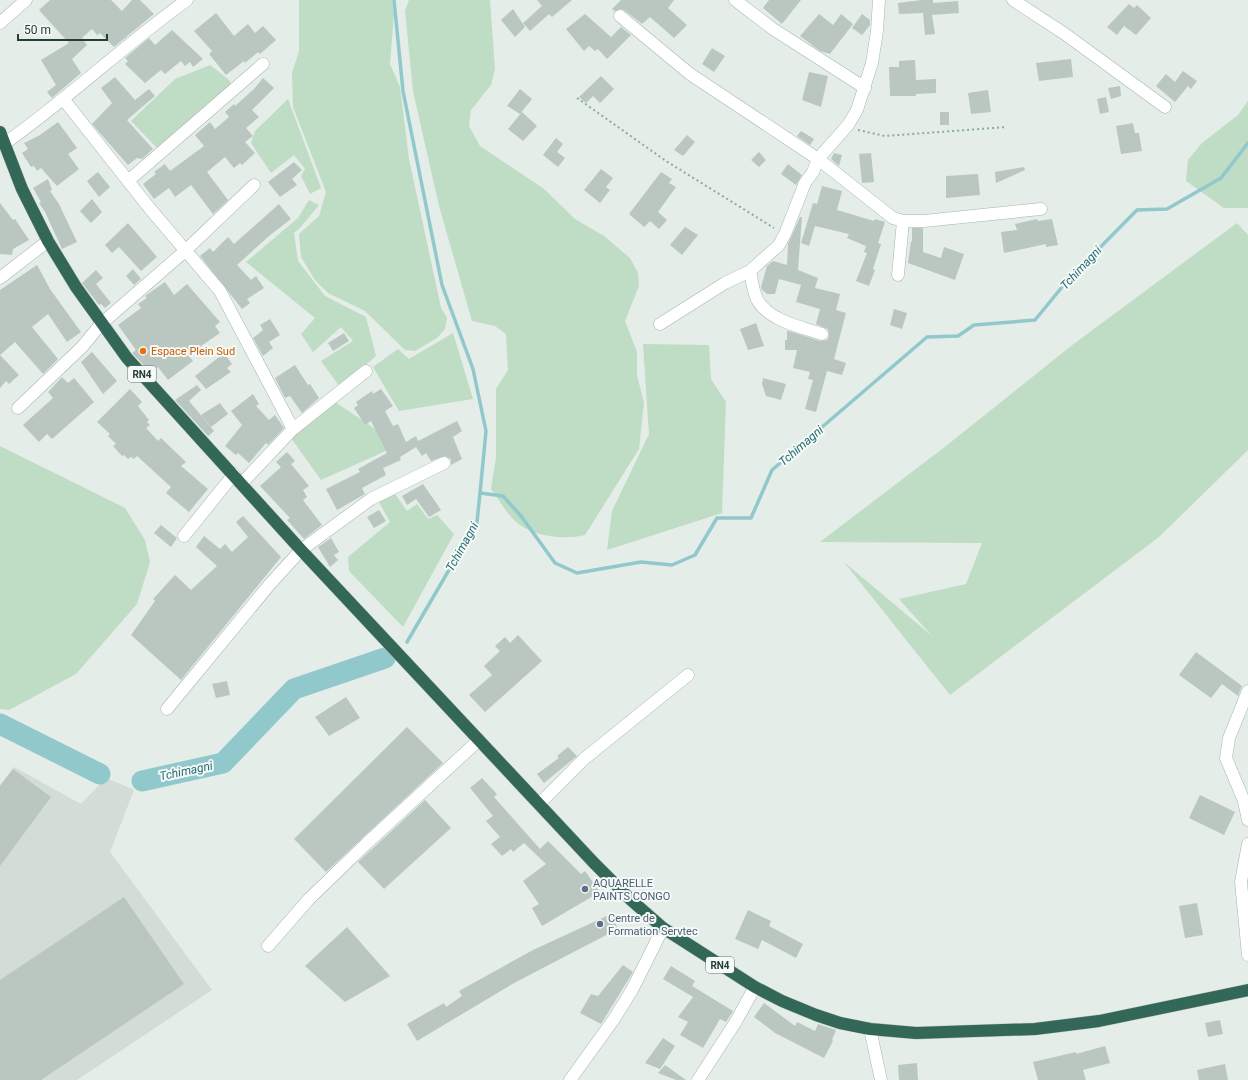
<svg xmlns="http://www.w3.org/2000/svg" width="1248" height="1080" viewBox="0 0 1248 1080" font-family="Roboto,sans-serif">
<style>
.built{fill:#d3dcd7}
.green{fill:#bfdcc5}
.lines{fill:none;stroke-linecap:round;stroke-linejoin:round}
.stream{stroke:#91c8cc;stroke-width:3.5}
.river{stroke:#91c8cc;stroke-width:21}
.building{fill:#bac7c1}
.minor-casing{stroke:#a7b5ae;stroke-width:13}
.highway-casing{stroke:#c2c9c6;stroke-width:13}
.path{stroke:#88ad9e;stroke-width:2;stroke-dasharray:2 3;stroke-linecap:butt}
.minor{stroke:#fff;stroke-width:12}
.highway{stroke:#336758;stroke-width:12}
.food-dot{fill:#e8710a;stroke:#f5f9f7;stroke-width:1.5}
.service-dot{fill:#5c6f8a;stroke:#f5f9f7;stroke-width:1.5}
.labels{text-anchor:middle;dominant-baseline:central;stroke-width:4;stroke-linejoin:round;paint-order:stroke}
.shield{fill:#f5f9f7;stroke:#63756e;stroke-width:1}
.shield-label{font-size:10px;font-weight:bold;fill:#253d34}
.food-label{font-size:11px;fill:#c56008;stroke:#f5f9f7;text-anchor:start}
.service-label{font-size:11px;fill:#4e5e75;stroke:#f5f9f7;text-anchor:start}
.water-label{font-size:12px;font-style:italic;fill:#246d74;stroke:#f5f9f7}
</style>
<rect width="100%" height="100%" fill="#e4ede8"/>
<path class="built" d="M14 767 81 804 106 778 134 790 110 852 212 990 77 1080H0V785Z"/>
<path class="green" d="M299 0H392L394 14 390 64 400 87 409 159 441 308 447 318 445 329 437 338 415 351 405 350 365 311 328 293 315 280 301 257 299 234 319 216 326 192 293 107 292 73 299 51Z
M409 0H490L495 69 491 85 471 110 469 126 480 146 544 189 575 219 604 236 630 258 638 273 639 286 625 321 637 352V375L644 403 639 449 585 535C564 540 532 537 515 521 506 513 499 499 491 489L496 458V389L508 370 506 334 495 326 472 321 439 206 413 91 405 11Z
M210 65 228 79 233 86 159 150 131 121 175 79Z
M288 99 321 188 310 194 301 176 305 169 294 155 271 173 251 143 255 131Z
M1248 101V208H1224L1186 181 1188 160 1202 143 1238 115Z
M309 200 319 205 300 228 294 233 298 261 325 296 366 317 376 356 340 387 321 361 353 341 341 327 313 352 301 334 315 318 246 262 298 218Z
M1237 223 1248 235V450L1159 537 950 695 844 562 932 636 899 599 966 584 982 543 820 542 946 446 1075 343Z
M453 333 473 399 399 411 373 367 398 349 409 359Z
M643 344 709 345 711 379 726 402 722 513 607 550 612 511 649 434Z
M335 402 399 445 321 480 291 438Z
M0 446 125 508 145 540 150 562 137 604 76 674 9 710 0 709Z
M395 494 407 511 417 504 428 519 437 515 454 534 403 627 349 571 348 557 390 522 379 502Z"/>
<g class="lines">
<path class="stream" d="M394 0 403 91 442 285 473 369 486 431 480 493
M407 642 477 522 480 493 503 496 521 516 555 563 577 573 641 562 672 565 695 555 717 518H751L772 470 927 337 958 336 974 325 1035 320 1067 281 1137 210 1167 209 1221 178 1248 143"/>
<path class="river" d="M0 724 100 774
M142 781 223 763 294 689 385 658"/>
</g>
<path class="building" d="M50 0H111L122 11 132 0H140L154 14 114 47 100 33 97 35 92 29 82 38 87 45 72 59 81 73 52 98 47 92 56 85 41 60 69 43 39 10Z
M537 0H572L552 17 549 14 530 31 523 23 542 6Z
M621 0H674L668 8 687 25 674 38 650 17 642 24 624 10 621 9 615 11 612 9Z
M769 0H801L782 24 763 8Z
M922 0H933V3L958 1 959 13 932 15 935 34 925 35 923 13 899 14 898 3Z
M1129 4 1134 8 1137 5 1151 18 1136 35 1124 26 1117 35 1107 27Z
M513 9 525 27 515 37 501 20Z
M216 13 234 36 248 24 255 33 263 26 276 40 260 54 258 52 245 63 244 61 226 75 209 54 212 51 194 31Z
M585 14 611 37 621 27 631 35 607 59 598 49 595 51 589 46 584 51 566 29Z
M819 14 833 25 841 14 853 24 830 54 820 51 800 36Z
M862 14 870 20V25L862 35 852 28Z
M172 30 203 59 193 67 190 62 185 66 181 61 165 74 161 70 145 83 125 64 128 61 125 58 149 38 155 45Z
M712 48 725 56 714 72 702 64Z
M1071 59 1073 77 1039 81 1036 63Z
M915 60 916 80 936 79V93L916 94V96H890L889 67H899V61Z
M1183 71 1197 81 1191 89 1188 86 1175 102 1156 86 1166 74 1175 82Z
M809 72 828 76 821 107 802 100Z
M601 76 614 89 600 103 593 96 586 103 579 97Z
M115 77 135 100 149 89 155 96 127 120 153 149 142 159 137 158 128 165 92 124 112 103 101 88Z
M263 78 274 88 252 110 259 117 246 128 253 136 245 142 255 153 242 165 240 163 234 168 225 157 207 172 228 200 213 214 191 185 175 197 169 188 154 199 143 184 156 174 154 172 165 164 170 171 204 146 195 135 210 122 215 129 229 117 225 112 234 104 235 106 254 89Z
M1120 86 1121 96 1111 99 1108 88Z
M520 89 532 99 520 114 507 106Z
M988 90 991 112 971 114 968 93Z
M1106 97 1109 112 1100 114 1097 99Z
M522 112 537 126 523 141 508 129Z
M940 112H949V125H940Z
M58 122 77 148 68 154 79 169 57 186 41 168 37 171 34 166 31 167 22 153 28 149 24 143 40 135Z
M1133 123 1135 133H1139L1142 151 1121 154 1116 126Z
M801 131 814 139 810 145 797 136Z
M687 135 695 142 683 156 674 150Z
M556 138 563 144 557 152 565 158 558 167 543 155Z
M759 152 766 160 759 167 751 160Z
M834 153 842 155 839 166 831 159Z
M871 153 874 182 862 183 859 154Z
M294 162 302 170 292 179 297 185 280 197 268 182Z
M788 164 802 175 796 185 781 174Z
M1024 167 1025 170 996 183 995 172Z
M601 169 613 178 606 187 610 190 600 203 584 190Z
M98 172 110 187 99 197 87 181Z
M661 172 672 179 669 183 676 187 658 212 667 220 659 229 650 221 644 227 629 214Z
M978 174 980 195 946 198V176Z
M48 179 52 190 50 191 59 204 77 242 62 249 45 212 39 203 41 202 33 188Z
M822 186 842 191 837 210 874 221 875 219 885 222 878 243 881 244 873 269 875 270 869 286 856 281 867 253 864 252 866 246 847 238 849 234 815 226 809 246 801 243 813 203 817 204Z
M92 199 102 212 91 223 80 211Z
M0 203 13 220 15 219 29 240 13 249 12 255 0 254Z
M279 204 291 219 269 236 237 265 251 280 256 276 264 288 247 299 250 303 242 309 200 256 210 248 213 252 228 237 234 244Z
M800 217H802L798 270 818 278 815 288 840 294 836 310 846 313 834 359 846 363 842 375 827 371 816 412 805 409 813 380 808 379 810 372 793 368 797 350H785V340H787V331H789L820 341 827 340 829 336 828 329 816 324 820 309 796 302 801 285 779 279 775 294H767L762 290 761 287 767 266 773 261 787 265 788 244Z
M1037 219 1038 221 1052 219 1058 245 1046 247V244L1004 253 1001 232 1017 230 1015 224Z
M128 223 157 257 141 271 119 247 112 253 105 245Z
M685 227 698 235 682 255 670 245Z
M912 228H923V252L941 258 944 247 964 254 955 280 908 263 911 241 912 242Z
M37 265 50 289 81 332 67 342 48 314 32 327 58 359 43 374 15 342 0 355 19 375 9 384 6 381 0 388V290Z
M133 269 141 279 134 285 126 276Z
M96 270 103 278 96 284 111 303 105 308 101 304 99 305 82 283Z
M165 282 174 295 187 284 220 322 215 326 220 333 188 355 193 361 168 380 158 367 151 373 132 353 136 350 118 325 141 308 138 304 147 298 145 296Z
M894 309 907 313 902 329 890 325Z
M270 319 280 335 269 342 273 348 263 356 253 338 263 330 260 325Z
M756 323 764 346 748 350 740 329Z
M344 333 349 341 333 351 328 343Z
M92 352 117 381 103 394 81 362Z
M224 353 232 364 227 368 231 372 206 389 195 376Z
M295 365 308 385 310 384 319 398 302 413 290 396 285 398 275 378Z
M62 377 68 383 74 378 94 402 52 439 47 434 39 442 23 425 53 398 48 392Z
M763 378 786 384 781 400 766 396 762 384Z
M197 385 201 390 189 401 214 431 208 436 175 400Z
M130 389 142 402 138 406 149 420 147 422 150 425 146 428 158 441 161 438 186 462 181 466 208 489 189 512 166 493 171 487 137 456 134 459 131 457 128 459 124 455 122 456 113 446 116 444 108 436 110 434 97 422Z
M381 389 393 406 385 411 393 426 398 424 406 442 416 436 418 441 457 421 462 431 453 437 462 459 451 465V459L445 456 431 461 426 453 422 456 416 447 400 457 401 460 383 468 386 475 362 488 365 494 337 510 326 489 360 472 358 469 387 453 371 421 365 425 354 408 358 405 356 402 372 391 373 394Z
M253 394 259 404 256 406 269 420 275 415 284 428 268 445 266 443 249 463 238 453 236 455 225 446 242 425 231 411Z
M220 403 228 414 211 427 201 415Z
M287 452 295 461 291 464 309 486 303 490 307 497 303 500 322 525 304 539 287 520 290 518 260 486 281 467 276 462Z
M423 484 441 510 429 517 416 499 407 505 402 496Z
M379 510 386 521 374 528 367 517Z
M243 516 281 557 181 680 131 635 155 601 153 599 175 575 191 590 217 566 196 547 204 536 220 549 225 544 232 552 248 537 236 522Z
M161 525 177 538 171 547 154 533Z
M331 538 339 552 334 555 338 560 330 567 318 547Z
M518 635 542 661 485 712 469 695 492 675 484 666 500 651 495 646 505 637 510 643Z
M1196 652 1242 686 1238 696 1222 684 1211 698 1179 675Z
M227 681 230 695 216 698 212 684Z
M346 697 360 718 329 736 315 717Z
M407 727 443 763 326 872 294 839Z
M568 747 577 756 544 783 537 774 559 758 557 756Z
M13 769 51 797 0 866V786Z
M482 778 497 794 494 797 540 849 548 841 581 874 585 871 600 892 542 926 532 908 539 904 523 881 546 864 524 843 513 852 511 849 502 856 491 844 500 837 486 821 493 816 470 788Z
M1200 795 1235 812 1224 835 1189 818Z
M425 800 451 828 384 889 358 862Z
M124 897 184 984 41 1080H0V980Z
M1197 903 1203 935 1185 938 1179 906Z
M748 910 771 921 769 926 803 944 796 958 762 940 758 949 735 939Z
M611 914 618 929 514 983 417 1041 407 1024 444 1003 446 1007 462 996 459 991 533 950Z
M347 927 390 976 345 1002 305 966Z
M623 965 633 972 601 1024 580 1013 591 994 598 996Z
M671 966 695 981 692 986 733 1011 726 1022 720 1019 703 1048 680 1035 688 1022 678 1017 693 997 663 979Z
M764 1003 795 1026 797 1022 815 1031 818 1024 836 1030 832 1040 833 1041 824 1058 775 1033 754 1017Z
M1220 1020 1223 1034 1208 1037 1205 1023Z
M663 1038 675 1046 660 1069 645 1063Z
M1105 1046 1110 1063 1083 1070 1086 1080H1038L1033 1062 1076 1052V1054Z
M917 1063 918 1080H899L898 1065Z
M1225 1064 1228 1080H1199L1197 1070Z
M665 1065 686 1080H676L658 1073Z"/>
<g class="lines">
<g class="minor-casing">
<path id="minor" d="M735 0 773 29 865 88
M1013 0 1065 34 1165 107
M620 16 690 74 818 159 893 218 903 221H924L1041 209
M0 23 26 0
M64 100 151 210 220 291 293 429
M4 144C68 99 124 45 187 0
M128 181 263 64
M750 271C752 280 753 293 758 301 770 321 801 327 822 334
M898 275 903 221
M0 278 48 241
M660 324 725 283 750 271 779 245 785 234 805 183 813 172 818 159 848 125 857 110 872 63 877 31 879 0
M18 408 82 347 101 324 185 251 254 185
M242 483 293 429 366 371
M184 536 234 474
M1248 691 1229 738 1226 758 1244 801 1248 820
M167 709 270 584 301 550 371 499 444 463
M539 804 584 759 688 675
M1248 844 1241 882 1248 955
M268 946 309 899 366 844 479 740
M870 1029 881 1080
M570 1080 614 1019 632 990 663 928
M698 1080 735 1023 755 987"/>
</g>
<g class="highway-casing">
<path id="highway" d="M0 132 22 189 48 241 76 287 127 358 301 550 594 863 631 900 663 928 755 987 782 1001 816 1015 840 1023 870 1029 916 1033 1035 1029 1099 1021 1248 990"/>
</g>
<path class="path" d="M577 98 666 161 774 228
M858 130 885 136 1007 127"/>
<use href="#minor" class="minor"/>
<use href="#highway" class="highway"/>
</g>
<circle class="food-dot" cx="143" cy="351" r="4"/>
<g class="service-dot">
<circle cx="585" cy="889" r="4"/>
<circle cx="600" cy="924" r="4"/>
</g>
<g class="labels">
<g class="shield">
<rect x="128" y="366" width="28" height="16" rx="3"/>
<rect x="706" y="957" width="28" height="16" rx="3"/>
</g>
<g class="shield-label">
<text x="142" y="374">RN4</text>
<text x="720" y="965">RN4</text>
</g>
<g class="food-label">
<text x="151" y="351">Espace Plein Sud</text>
</g>
<g class="service-label">
<text x="593" y="883">AQUARELLE<tspan x="593" dy="13">PAINTS CONGO</tspan></text>
<text x="608" y="918">Centre de<tspan x="608" dy="13">Formation Servtec</tspan></text>
</g>
<g class="water-label">
<text transform="translate(1081 268) rotate(-47)">Tchimagni</text>
<text transform="translate(801 446) rotate(-41)">Tchimagni</text>
<text transform="translate(462 547) rotate(-61)">Tchimagni</text>
<text transform="translate(186 771) rotate(-12)">Tchimagni</text>
</g>
</g>
<path d="M18 34v6h89v-6" fill="none" stroke="#253d34" stroke-width="2"/>
<text x="24" y="34" font-size="12" fill="#253d34" stroke="#f5f9f7" stroke-width="3" paint-order="stroke">50 m</text>
</svg>
